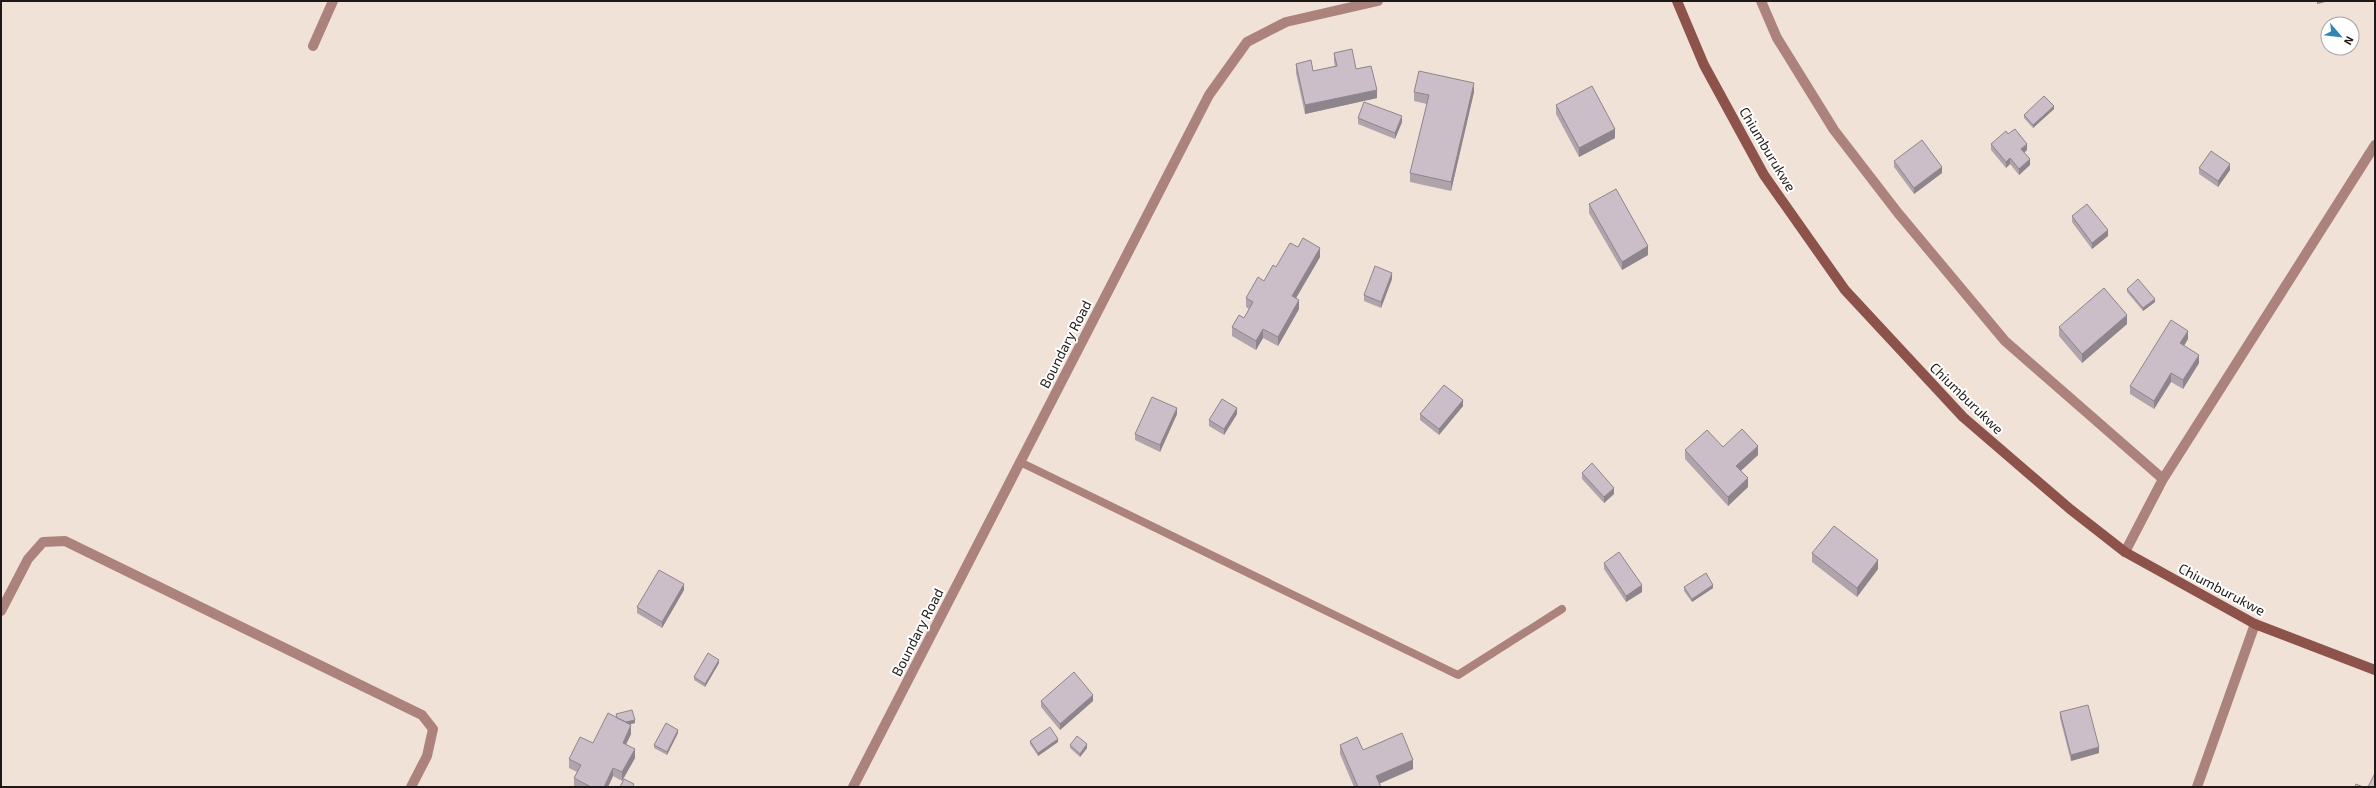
<svg xmlns="http://www.w3.org/2000/svg" width="2376" height="788" viewBox="0 0 2376 788" font-family="'Exo 2',sans-serif">
<style>
.lines{fill:none;stroke-linecap:round;stroke-linejoin:round}
.lane{stroke:#ac837c;stroke-width:8}
.street{stroke:#ac837c;stroke-width:10}
.secondary{stroke:#8d534a;stroke-width:10}
.wall{fill:#afa3ac}
.shaded-wall{fill:#8e858c}
.building{fill:#cbbec8;stroke:#8e858c}
.labels{text-anchor:middle;dominant-baseline:central;stroke-width:4;stroke-linejoin:round;paint-order:stroke}
.street-label{font-size:14px;fill:#1e1916;stroke:#fff}
</style>
<rect width="100%" height="100%" fill="#f1e2d8"/>
<g class="lines">
<path class="lane" d="M1020 462 1458 675 1562 609"/>
<path class="street" d="M1761 1 1777 38 1834 130 1898 213 2005 341 2163 479
M313 46 333 1
M2125 552 2163 479 2375 145
M1 611 28 559 43 542 65 541 422 715 433 729 427 756 411 787
M853 787 1209 95 1247 42 1286 22 1378 1
M2197 787 2255 624"/>
<path class="secondary" d="M1677 1 1704 65 1764 175 1845 290 1963 417 2070 509 2125 552 2255 624 2375 670"/>
</g>
<path class="wall" d="M1334 53 1356 69 1377 98 1305 114 1296 73V64L1313 71 1335 66 1334 62Z
M1414 92H1474L1451 191 1410 182V173L1427 104 1414 101Z
M1556 105 1615 138 1579 157 1556 114Z
M2054 109 2033 128 2024 118V115Z
M1358 118 1402 122 1395 139 1358 124Z
M2008 134 2027 150 2024 153 2030 165 2019 175 2010 164 2006 168 1991 150V144Z
M1894 161 1942 173 1914 194 1894 167Z
M2199 168 2230 170 2218 187 2199 174Z
M1589 204 1648 255 1622 270 1589 213Z
M2072 216 2108 236 2092 249 2072 222Z
M1298 247 1320 257 1296 298 1299 309 1278 346 1263 338 1256 350 1232 336V327L1244 318 1249 309 1246 307V298L1264 281Z
M1392 279 1381 308 1364 301V295Z
M2127 289 2155 302 2143 311 2127 292Z
M2127 324 2082 363 2059 336V327Z
M2188 339 2184 346 2199 363 2183 389 2171 382 2154 409 2130 394V386Z
M1463 406 1439 435 1420 420V414Z
M1177 414 1160 452 1135 440V434Z
M1237 414 1224 435 1209 426V420Z
M1723 447 1758 455 1741 471 1748 487 1728 506 1685 459V450Z
M1582 473 1614 494 1604 503 1582 479Z
M1812 553 1878 569 1857 597 1812 562Z
M1604 563 1642 592 1626 602 1604 569Z
M1684 587 1713 588 1692 602 1684 591Z
M684 590 662 628 637 613V607Z
M719 663 705 687 694 680V677Z
M1041 701H1093L1060 730 1041 707Z
M2060 712 2099 753 2071 761 2060 718Z
M616 714 635 723 630 724 631 734 626 744 635 758 622 781 613 776 608 787H574V778L577 772 569 768V759L593 743 616 717Z
M678 733 667 755 654 748V745Z
M1030 741 1058 742 1038 756 1030 744Z
M1070 745 1087 748 1080 757 1070 748Z
M1340 745 1363 750 1413 769 1379 784 1381 787H1354L1340 754Z"/>
<path class="shaded-wall" d="M2317 1H2330L2317 4Z
M1474 83V92L1451 191V182Z
M1377 90V98L1305 114V105Z
M2054 106V109L2033 128V125Z
M1402 116V122L1395 139V133Z
M1615 129V138L1579 157V148Z
M2027 144V150L2021 155V149Z
M2010 158V164L2006 168V162Z
M2030 159V165L2019 175V169Z
M2230 164V170L2218 187V181Z
M1942 167V173L1914 194V188Z
M2108 230V236L2092 249V243Z
M1648 246V255L1622 270V262Z
M1320 248V257L1292 305V296Z
M1392 273V279L1381 308V302Z
M2155 299V302L2143 311V308Z
M1299 300V309L1278 346V337Z
M2127 315V324L2082 363V354Z
M1263 329V338L1256 350V341Z
M2188 331V339L2180 352V343Z
M2199 355V363L2183 389V380Z
M2171 373V382L2154 409V401Z
M1463 400V406L1439 435V429Z
M1177 408V414L1160 452V445Z
M1237 408V414L1224 435V429Z
M1758 446V455L1736 475V466Z
M1748 478V487L1728 506V497Z
M1614 488V494L1604 503V497Z
M1878 560V569L1857 597V588Z
M684 584V590L662 628V622Z
M1642 585V592L1626 602V596Z
M1713 585V588L1692 602V599Z
M719 660V663L705 687V684Z
M1093 695V701L1060 730V724Z
M635 720V723L619 727V724Z
M631 725V734L623 751V743Z
M678 730V733L667 755V752Z
M1058 739V742L1038 756V753Z
M1087 744V748L1080 757V754Z
M2099 747V753L2071 761V755Z
M635 749V758L622 781V772Z
M1413 760V769L1376 785V776Z
M613 768V776L608 787H604Z"/>
<path class="building" d="M1352 49 1356 69 1371 66 1377 90 1305 105 1296 64 1311 60 1313 71 1337 66 1334 53Z
M1419 71 1474 83 1451 182 1410 173 1429 95 1414 92Z
M1592 86 1615 129 1579 148 1556 105Z
M2044 96 2054 106 2033 125 2024 115Z
M1364 102 1402 116 1395 133 1358 118Z
M2015 129 2027 144 2021 149 2030 159 2019 169 2010 158 2006 162 1991 144 2006 131 2008 134Z
M1922 140 1942 167 1914 188 1894 161Z
M2211 151 2230 164 2218 181 2199 168Z
M1616 189 1648 246 1622 262 1589 204Z
M2087 204 2108 230 2092 243 2072 216Z
M1303 238 1320 248 1292 296 1299 300 1278 337 1263 329 1256 341 1232 327 1239 315 1244 318 1253 302 1246 298 1258 277 1264 281 1273 265 1276 267 1290 243 1298 247Z
M1375 266 1392 273 1381 302 1364 295Z
M2138 279 2155 299 2143 308 2127 289Z
M2104 288 2127 315 2082 354 2059 327Z
M2171 320 2188 331 2180 343 2199 355 2183 380 2171 373 2154 401 2130 386Z
M1444 385 1463 400 1439 429 1420 414Z
M1152 397 1177 408 1160 445 1135 434Z
M1222 399 1237 408 1224 429 1209 420Z
M1742 429 1758 446 1736 466 1748 478 1728 497 1685 450 1707 430 1723 447Z
M1592 463 1614 488 1604 497 1582 473Z
M1834 526 1878 560 1857 588 1812 553Z
M1619 552 1642 585 1626 596 1604 563Z
M659 570 684 584 662 622 637 607Z
M1706 573 1713 585 1692 599 1684 587Z
M708 653 719 660 705 684 694 677Z
M1074 672 1093 695 1060 724 1041 701Z
M2088 705 2099 747 2071 755 2060 712Z
M632 710 635 720 626 722 617 718 616 714Z
M608 713 631 725 623 743 635 749 622 772 613 768 604 787H591L574 778 581 765 569 759 580 737 593 743Z
M666 723 678 730 667 752 654 745Z
M1050 727 1058 739 1038 753 1030 741Z
M1402 733 1413 760 1376 776 1381 787H1358L1340 745 1357 737 1363 750Z
M1077 736 1087 744 1080 754 1070 745Z
M2375 773V787H2368Z
M624 779 634 784 632 787H620Z
M2356 784 2363 787H2355Z"/>
<g class="labels">
<g class="street-label">
<text transform="translate(1768 149) rotate(59)">Chiumburukwe</text>
<text transform="translate(1065 344) rotate(-63)">Boundary Road</text>
<text transform="translate(1967 398) rotate(44)">Chiumburukwe</text>
<text transform="translate(2222 589) rotate(28)">Chiumburukwe</text>
<text transform="translate(917 632) rotate(-63)">Boundary Road</text>
</g>
</g>
<rect width="2376" height="788" fill="none" stroke="#1e1916" stroke-width="4"/>
<g transform="translate(2340 36) rotate(118)"><circle r="19" fill="#ffffff" stroke="#a5a3a2"/>
<path d="M0-3L7 15L0 10L-7 15Z" fill="#3184b4"/>
<text y="-6" font-size="11" font-weight="bold" text-anchor="middle" fill="#1e1916">N</text>
</g>
</svg>
